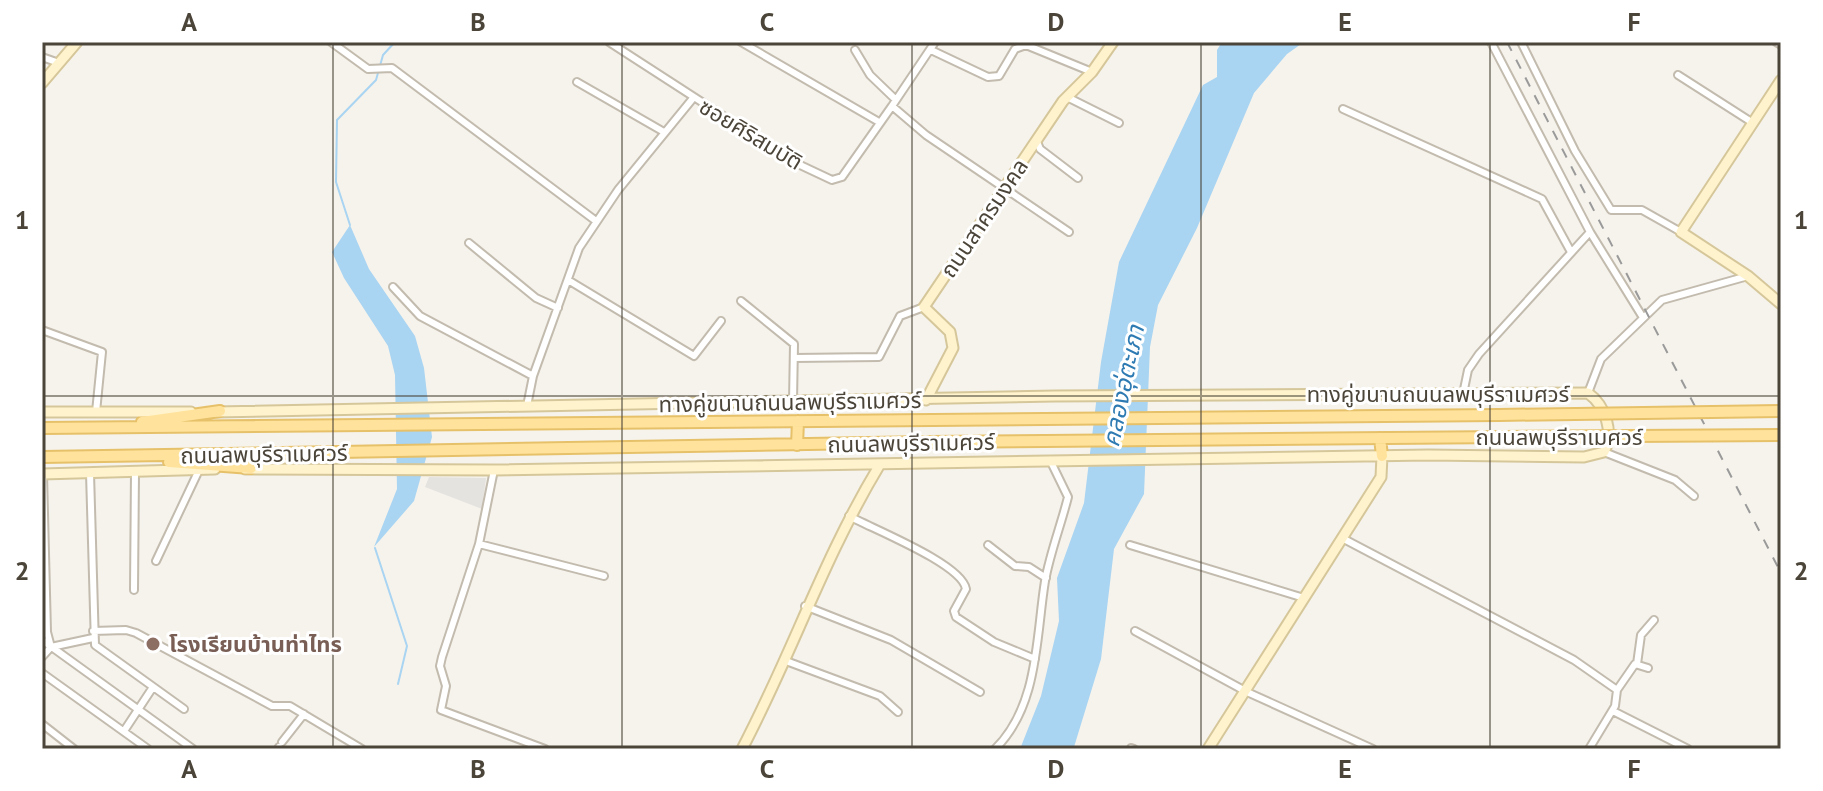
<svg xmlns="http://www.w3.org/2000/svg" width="1823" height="791" viewBox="0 0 1823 791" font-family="'PT Sans','Noto Sans Thai',sans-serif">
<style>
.parking{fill:#e5e3e0}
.water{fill:#a9d4f2}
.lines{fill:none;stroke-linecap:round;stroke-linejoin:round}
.stream{stroke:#a9d4f2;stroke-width:2}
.street-casing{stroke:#c2bbae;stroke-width:10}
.secondary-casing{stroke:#d6c79b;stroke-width:13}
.primary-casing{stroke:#e6c16a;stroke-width:14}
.street{stroke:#fff;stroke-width:6}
.secondary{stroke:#fff3cd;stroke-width:9}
.primary{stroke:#ffe39c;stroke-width:10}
.rail{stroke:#9a9a9a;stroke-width:2;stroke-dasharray:10 10;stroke-linecap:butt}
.primary-bridge-casing{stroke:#e6c16a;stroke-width:14;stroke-linecap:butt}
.primary-bridge{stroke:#ffe39c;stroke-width:10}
.grid{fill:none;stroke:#4b4439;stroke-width:2;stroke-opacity:0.55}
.education-dot{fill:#8d6e63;stroke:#fff;stroke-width:3}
.labels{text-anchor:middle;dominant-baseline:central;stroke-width:6;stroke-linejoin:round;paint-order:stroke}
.street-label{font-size:22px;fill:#4b4439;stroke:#fff}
.education-label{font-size:22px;font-weight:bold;fill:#785e54;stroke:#fff;text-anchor:start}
.water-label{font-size:24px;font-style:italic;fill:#2e7ab2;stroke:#fff}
.neatline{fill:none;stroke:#4b4439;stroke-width:3}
.grid-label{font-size:26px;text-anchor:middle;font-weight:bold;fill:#4b4439}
</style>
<rect width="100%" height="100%" fill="#f6f3ec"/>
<path class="parking" d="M429 477 486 478 482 509 425 487Z"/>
<path class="water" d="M1222 42H1304L1287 54 1254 93 1197 228 1158 305 1150 347 1144 494 1114 549 1101 659 1074 747 1020 749 1041 696 1059 621 1057 578 1084 503 1101 362 1119 262 1203 85 1217 77V50Z
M350 225 369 269 415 336 424 368 432 437 414 501 374 547 397 489 395 375 388 346 344 278 332 252Z"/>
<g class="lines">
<path class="stream" d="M350 225 336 182 337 120 376 80 383 55 395 42
M375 548 407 646 398 684"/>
<g class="street-casing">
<path id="street" d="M331 42 368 69 392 68 596 221
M609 42 694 97
M741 42 879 122
M1491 42 1590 232
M1521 42 1575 151 1611 210H1642L1681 232
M1776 42 1781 45
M855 50 870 75 896 100
M931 50 988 77 999 76 1015 49 1026 45 1092 72
M42 57 59 63
M1678 75 1753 123
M577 82 664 132
M1067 97 1119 123
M892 106 935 42
M1343 109 1542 199 1571 252
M1037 142 1040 149 1078 178
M469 243 536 298 558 308
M568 280 694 356 721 321
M393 287 420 316 533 376
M741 301 794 344 793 401
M42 330 102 352 96 412
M794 358 879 357 900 316 924 307
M1588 393 1601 359 1662 300 1748 276
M1463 394 1468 370 1479 354 1590 232 1642 316
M527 406 533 376 579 248 618 190 694 97 798 164 832 180 842 177 892 106 926 135 1069 232
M1604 452 1675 480 1694 496
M494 470 479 544 442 657 440 666 446 686 441 710 545 749
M90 473 95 645 184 709
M43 474 47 632 51 647
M849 516C873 529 962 564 966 589L954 611 956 617 994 642 1035 659
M1342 538 1574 660 1617 690 1615 706 1589 749
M479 544 604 576
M988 545 1015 566 1029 567 1046 578
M1130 545 1304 598
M156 561 199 470
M134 590 135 472
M805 606 891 640 980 692
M93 631 126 630 136 633 272 706H290L362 749
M1135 631 1247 692 1373 749
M42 640 193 749
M51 647 93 638
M42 657 51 647
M786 661 880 696 898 712
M1637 664 1641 635 1654 620
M42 673 148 749
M1617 690 1635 664 1648 668
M1613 711 1688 749
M42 724 74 749
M124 731 153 687
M282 742 304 714
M1131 748 1134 749
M278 749 279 747
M995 749C1039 706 1036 636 1045 581 1050 553 1061 525 1068 497L1050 460"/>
</g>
<g class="secondary-casing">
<path id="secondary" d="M1781 80 1681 232 1748 276 1781 304
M42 83 77 42
M926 400 953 348 950 332 924 307 1063 101 1092 72 1113 42
M42 412H191
M214 412 1055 396 1588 393C1606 406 1614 433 1604 452L1584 457 1428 455 494 470 245 469
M42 474 215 469
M742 749C792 654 823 559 879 466
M1208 749 1381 477 1382 456"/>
</g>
<g class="primary-casing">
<path id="primary" d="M142 422 220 411
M42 428 1499 415
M1380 438 1382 456
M797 445 798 421
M42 457 929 442 1506 437
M169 462 251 468"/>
</g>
<use href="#street" class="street"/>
<use href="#secondary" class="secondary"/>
<use href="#primary" class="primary"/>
<path class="rail" d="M1507 42 1781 573"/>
<g class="primary-bridge-casing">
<path id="primary-bridge" d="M1499 415 1781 411
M1506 437 1781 435"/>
</g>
<use href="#primary-bridge" class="primary-bridge"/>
</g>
<path class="grid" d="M333 42V749M622 42V749M912 42V749M1201 42V749M1490 42V749M42 396H1781"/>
<circle class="education-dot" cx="153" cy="644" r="8"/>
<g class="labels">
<g class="street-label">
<text transform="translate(751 134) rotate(31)">ซอยศิริสมบัติ</text>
<text transform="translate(984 218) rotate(-56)">ถนนสาครมงคล</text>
<text x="1438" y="394">ทางคู่ขนานถนนลพบุรีราเมศวร์</text>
<text transform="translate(790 402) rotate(-1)">ทางคู่ขนานถนนลพบุรีราเมศวร์</text>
<text x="1559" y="437">ถนนลพบุรีราเมศวร์</text>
<text transform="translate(911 443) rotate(-1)">ถนนลพบุรีราเมศวร์</text>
<text transform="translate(264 454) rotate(-1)">ถนนลพบุรีราเมศวร์</text>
</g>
<g class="education-label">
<text x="169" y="644">โรงเรียนบ้านท่าไทร</text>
</g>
<g class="water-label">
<text transform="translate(1123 386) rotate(-78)">คลองอุ่ตะเภา</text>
</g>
</g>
<rect width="1823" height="791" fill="none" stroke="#ffffff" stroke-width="88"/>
<rect x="44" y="44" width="1735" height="703" class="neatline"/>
<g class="grid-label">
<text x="189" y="31">A</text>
<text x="478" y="31">B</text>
<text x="767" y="31">C</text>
<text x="1056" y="31">D</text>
<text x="1345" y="31">E</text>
<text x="1634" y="31">F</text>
<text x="22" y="229">1</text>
<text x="1801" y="229">1</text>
<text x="22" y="580">2</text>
<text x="1801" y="580">2</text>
<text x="189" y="778">A</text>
<text x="478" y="778">B</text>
<text x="767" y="778">C</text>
<text x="1056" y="778">D</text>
<text x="1345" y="778">E</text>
<text x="1634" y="778">F</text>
</g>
</svg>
